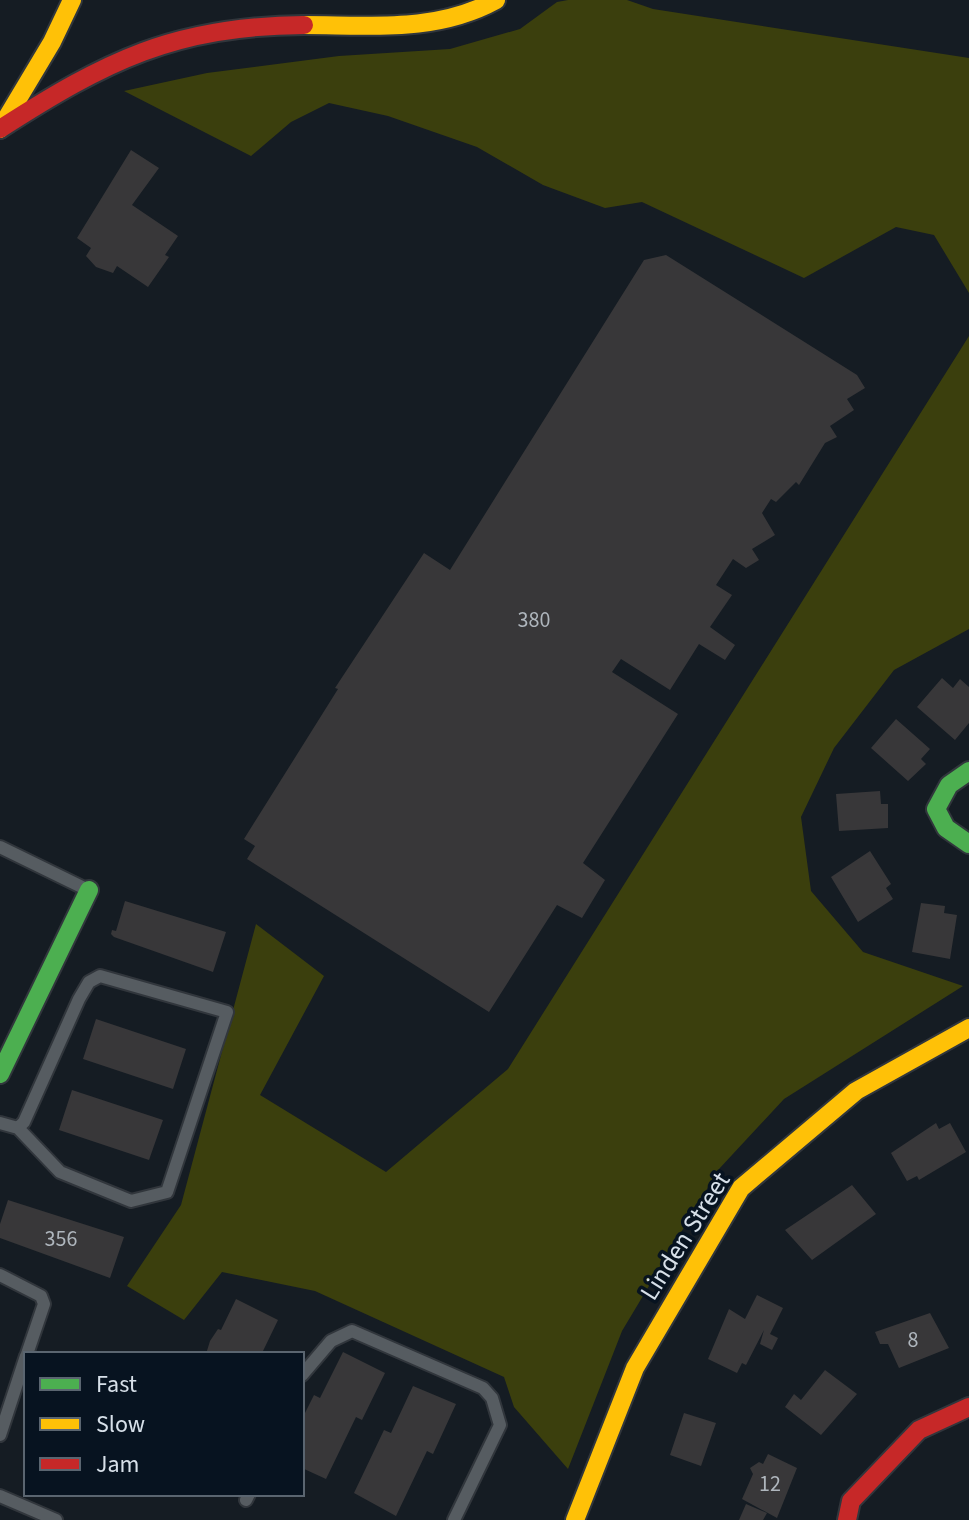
<svg xmlns="http://www.w3.org/2000/svg" width="969" height="1520" viewBox="0 0 969 1520" font-family="'Source Sans 3',sans-serif">
<style>
.green{fill:#3b3f0d}
.building{fill:#383739}
.lines{fill:none;stroke-linecap:round;stroke-linejoin:round}
.lane-casing{stroke:#31363c;stroke-width:16}
.fast-casing{stroke:#31363c;stroke-width:22}
.slow-casing{stroke:#31363c;stroke-width:22}
.jam-casing{stroke:#31363c;stroke-width:22}
.lane{stroke:#565c61;stroke-width:12}
.fast{stroke:#4caf50;stroke-width:18}
.slow{stroke:#ffc107;stroke-width:18}
.jam{stroke:#c62828;stroke-width:18}
.labels{text-anchor:middle;dominant-baseline:central;stroke-width:7;stroke-linejoin:round;paint-order:stroke}
.number-label{font-size:22px;fill:#afb6bd}
.street-label{font-size:26px;fill:#d7e0e9;stroke:#071320}
</style>
<rect width="100%" height="100%" fill="#151c23"/>
<path class="green" d="M568 0H627L653 9 969 58V293L934 235 896 227 804 278 642 202 605 208 543 185 477 147 388 116 329 103 291 122 251 156 124 91 207 73 339 56 450 49 520 29 557 2Z
M969 336V629L894 670 834 748 801 817 811 891 863 952 963 986 784 1099 719 1169 622 1331 568 1469 514 1407 504 1377 315 1291 222 1272 184 1320 127 1286 181 1205 256 924 324 976 260 1095 386 1172 508 1069Z"/>
<path class="building" d="M131 150 159 168 132 205 178 236 165 255 169 257 148 287 117 266 113 273 96 267 86 256 91 248 77 238Z
M666 255 857 375 865 388 847 399 854 410 830 426 837 437 825 443 799 485 796 482 776 502 771 499 762 513 775 535 752 549 759 560 746 568 733 559 716 585 732 595 710 627 735 645 725 660 699 644 670 690 621 659 612 672 678 714 583 863 605 880 582 918 557 905 489 1012 247 859 255 846 244 839 338 689 335 688 424 553 450 570 644 260Z
M942 678 953 688 960 679 969 687V723L955 740 917 707Z
M896 719 930 749 921 759 926 764 908 781 871 748Z
M880 791 881 804H888V828L839 831 836 794Z
M870 851 891 884 886 888 893 899 858 922 831 877Z
M125 901 226 932 213 972 114 937 111 934 112 930 116 931Z
M921 903 945 906 944 913 957 915 950 959 912 952Z
M96 1019 186 1049 173 1089 83 1059Z
M72 1090 163 1120 149 1160 59 1130Z
M936 1123 939 1129 950 1123 966 1152 919 1180 917 1176 907 1181 891 1153Z
M852 1185 876 1214 812 1260 785 1230Z
M8 1200 124 1237 110 1278 0 1238V1224Z
M757 1295 783 1308 770 1334 778 1338 772 1350 760 1344 764 1330 746 1365 742 1363 737 1373 708 1359 729 1309 745 1319Z
M236 1299 278 1320 263 1351 206 1354 210 1341 218 1329 221 1330Z
M930 1313 949 1348 899 1368 888 1344H880L875 1332Z
M343 1352 385 1373 362 1420 356 1417 326 1479 302 1468V1419L314 1395 320 1398Z
M825 1370 857 1394 821 1435 785 1407 794 1394 801 1400Z
M413 1386 456 1404 433 1454 427 1451 396 1516 354 1493 384 1430 391 1433Z
M684 1413 716 1423 701 1466 670 1455Z
M768 1454 797 1468 777 1518 742 1499 753 1474 750 1468 759 1462 763 1464Z
M746 1504 767 1513 763 1520H739Z"/>
<g class="lines">
<g class="lane-casing">
<path id="lane" d="M0 847 86 889
M0 1123 18 1128 60 1172 131 1201 167 1192 227 1012 100 976 89 982 79 999 24 1122 18 1128
M0 1275 41 1296 44 1304 27 1354
M302 1375 331 1341 352 1331 483 1388 492 1398 500 1425 454 1520
M0 1435 26 1356
M0 1496 56 1520
M246 1500 249 1494"/>
</g>
<g class="fast-casing">
<path id="fast" d="M969 771 949 785 936 809 946 828 969 844
M0 1074 89 890"/>
</g>
<g class="slow-casing">
<path id="slow" d="M304 25C370 25 436 33 496 0
M0 129 52 42 72 0
M575 1520 635 1368 741 1188 856 1091 969 1028"/>
</g>
<g class="jam-casing">
<path id="jam" d="M0 129C106 61 174 26 304 25
M847 1520 851 1501 919 1430 969 1407"/>
</g>
<use href="#lane" class="lane"/>
<use href="#fast" class="fast"/>
<use href="#slow" class="slow"/>
<use href="#jam" class="jam"/>
</g>
<g class="labels">
<g class="number-label">
<text x="534" y="620">380</text>
<text x="61" y="1239">356</text>
<text x="913" y="1340">8</text>
<text x="770" y="1484">12</text>
</g>
<g class="street-label">
<text transform="translate(685 1236) rotate(-58)">Linden Street</text>
</g>
</g>
<rect x="24" y="1352" width="280" height="144" fill="#071320" stroke="#5a6570" stroke-width="2"/>
<rect x="40" y="1378" width="40" height="12" fill="#4caf50" stroke="#5a6570" stroke-width="2"/>
<text x="96" y="1392" font-size="24" fill="#d7e0e9">Fast</text>
<rect x="40" y="1418" width="40" height="12" fill="#ffc107" stroke="#5a6570" stroke-width="2"/>
<text x="96" y="1432" font-size="24" fill="#d7e0e9">Slow</text>
<rect x="40" y="1458" width="40" height="12" fill="#c62828" stroke="#5a6570" stroke-width="2"/>
<text x="96" y="1472" font-size="24" fill="#d7e0e9">Jam</text>
</svg>
